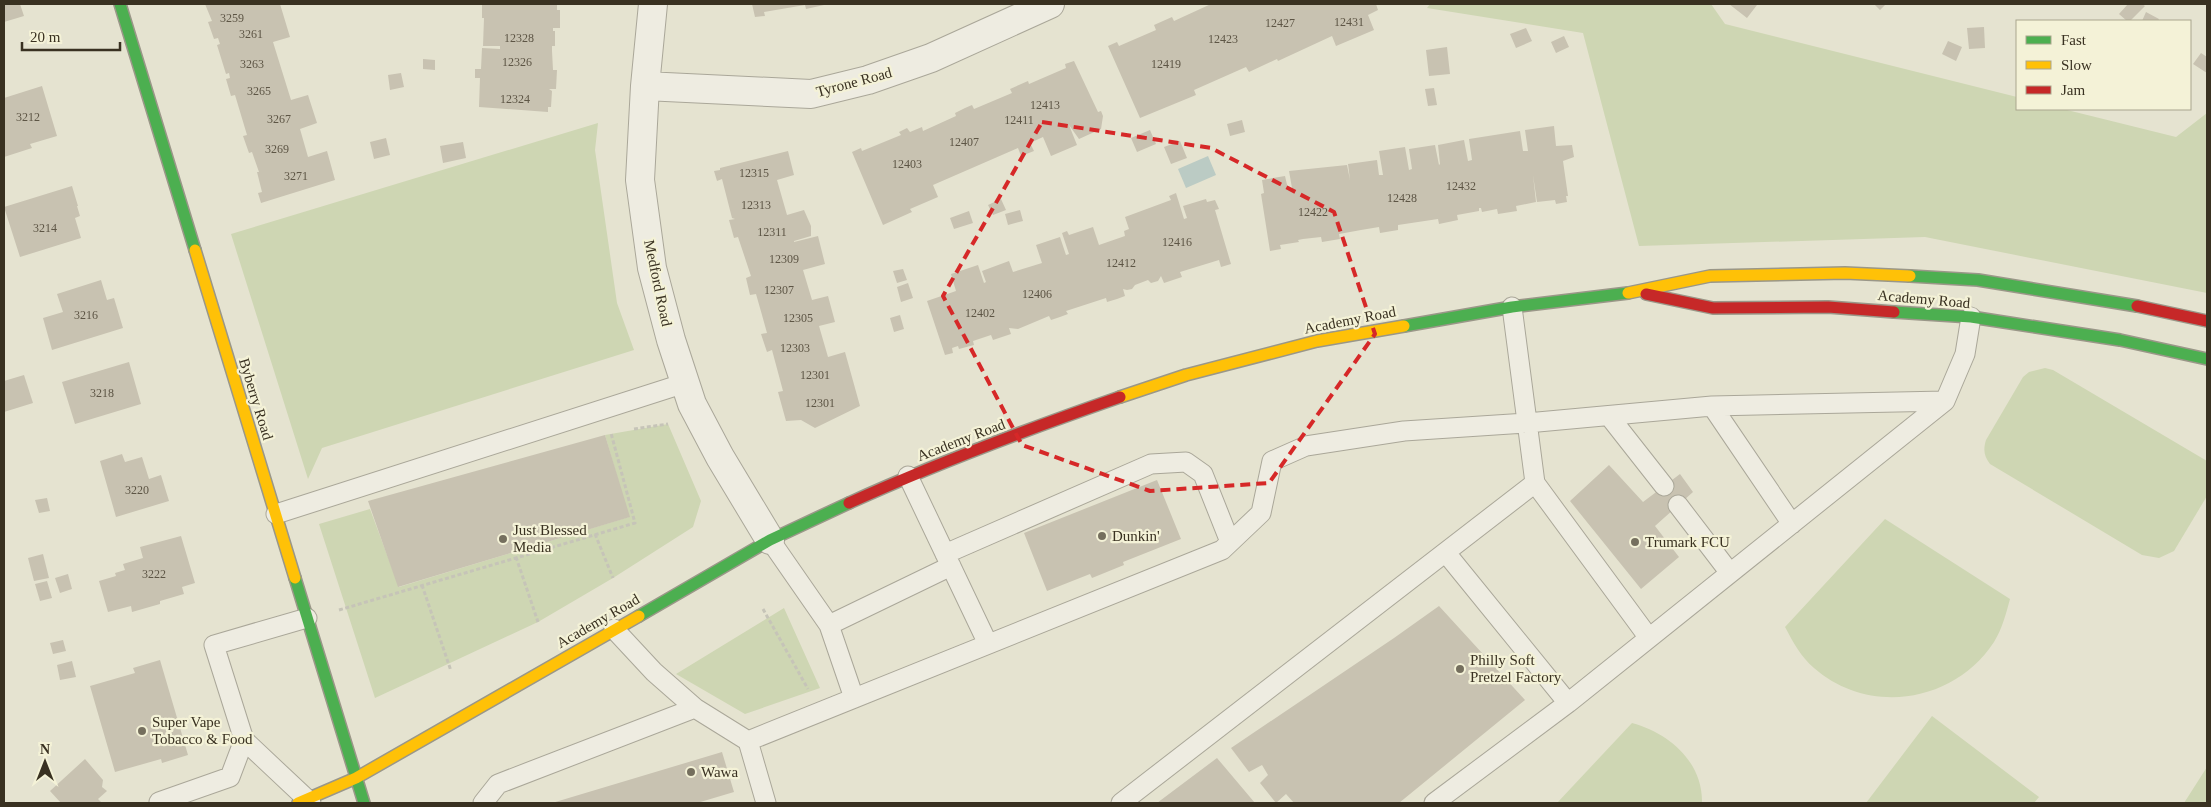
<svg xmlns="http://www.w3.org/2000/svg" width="2211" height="807" viewBox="0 0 2211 807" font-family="Georgia,serif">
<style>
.green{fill:#ced6b3}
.water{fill:#bbcbc4}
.building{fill:#c8c2b1}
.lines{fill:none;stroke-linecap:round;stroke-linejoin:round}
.lane-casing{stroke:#aaa799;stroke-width:21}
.street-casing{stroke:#aaa799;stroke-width:30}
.fast-casing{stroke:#9a9788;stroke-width:14}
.slow-casing{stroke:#9a9788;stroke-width:14}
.jam-casing{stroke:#9a9788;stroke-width:14}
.path{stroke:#c6c4b8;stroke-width:3;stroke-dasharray:4 2.5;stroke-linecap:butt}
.lane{stroke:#eeece1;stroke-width:19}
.street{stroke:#eeece1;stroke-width:28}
.fast{stroke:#4caf50;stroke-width:11}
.slow{stroke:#ffc107;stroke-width:11}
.jam{stroke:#c62828;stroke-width:11}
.marked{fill:none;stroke:#d62828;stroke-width:4;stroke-dasharray:10 6;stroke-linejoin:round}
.poi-dot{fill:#756f5e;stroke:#f4f2d7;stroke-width:2}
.labels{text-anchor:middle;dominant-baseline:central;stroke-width:4.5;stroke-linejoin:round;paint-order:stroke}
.number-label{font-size:12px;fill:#5d5545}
.street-label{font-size:15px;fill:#393121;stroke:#f4f2d7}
.poi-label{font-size:15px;fill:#393121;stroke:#f4f2d7;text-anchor:start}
</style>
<rect width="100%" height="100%" fill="#e5e3d0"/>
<path class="green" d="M1430 4H1711L1725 24 2017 97V109H2063L2176 137 2207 113V293L1925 237 1639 246 1583 33 1427 8Z
M598 123 595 150 617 303 634 350 322 448 308 479 231 234Z
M2045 368 2053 370 2207 461V496L2174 551 2159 558 2142 555 1990 464C1984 456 1983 450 1986 440L2023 377 2029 372Z
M668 424 701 501 693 527 613 578 538 622 375 698 319 524 370 509 399 587 629 517 605 435Z
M1885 519 2010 599C2006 614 2002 629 1994 642 1954 703 1869 716 1814 668 1801 657 1793 642 1785 627Z
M784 608 820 688 745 714 676 674Z
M1932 716 2039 797 2034 803H1866Z
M1632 723C1669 733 1703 762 1702 803H1557Z
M2207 767V803H2184Z"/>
<path class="water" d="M1208 156 1216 175 1186 188 1178 169Z"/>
<path class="building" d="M4 4H20L24 16 4 22Z
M205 4H280L290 37 273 42 291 100 308 95 317 123 300 129 308 157 327 151 335 180 261 203 258 193 262 192 257 172H259L252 152 249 153 243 136 247 135 235 95 231 96 226 79 230 78 229 73 226 74 217 45 220 44 218 38 214 39 208 22 212 21Z
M482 4H557V10H560V28H553V31H555V46H552V51L553 70H557L556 89H549L552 91 551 107H548V112L479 107 480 78H475V69H481L482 48 500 49V46H483L484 18H482Z
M752 4H824V5L806 9 805 5 764 12 765 16 755 17Z
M1211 4H1376L1378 10 1368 15 1374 30 1336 46 1332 36 1278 61 1277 59 1249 72 1246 67 1194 90 1196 95 1140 118 1108 46 1117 42 1119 46 1156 30 1154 25 1172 17 1174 21Z
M1729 4H1756L1757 5 1747 18Z
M1874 4H1886L1880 10Z
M2128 4H2142L2145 6 2130 21H2127L2119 14Z
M2146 12 2159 19 2158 21H2142Z
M1984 27 1985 48 1969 49 1967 28Z
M1526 28 1532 41 1516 48 1510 34Z
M1564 36 1569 47 1556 53 1551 42Z
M1948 41 1962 47 1956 61 1942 54Z
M1447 47 1450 74 1429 76 1426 50Z
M2201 53 2207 57V73L2193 64Z
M423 59 435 60V70L423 69Z
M1074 61 1098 112 1101 111 1103 116 1101 129 1079 139 1069 125 1077 145 1051 156 1043 137 1030 143 1034 151 1021 156 1018 148 933 185 938 197 910 209 912 212 883 225 852 152 861 148 862 151 901 135 899 132 907 128 910 132 922 127 923 131 956 116 955 113 965 108 972 105 974 109 1012 93 1010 89 1028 81 1029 84 1066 68 1065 64Z
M401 73 404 87 390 90 388 75Z
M42 86 57 136 30 144 32 148 4 157V98Z
M1434 88 1437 105 1428 106 1425 89Z
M1242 120 1245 132 1230 136 1227 124Z
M1554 126 1556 146 1572 145 1574 157 1563 161 1568 196H1566L1567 202 1556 204 1555 200 1537 202 1533 175 1536 202 1516 206 1517 211 1498 214 1497 209 1482 212 1481 208H1479V211L1457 215 1458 220 1439 224 1438 219 1398 225V230L1380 233 1379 227 1361 230 1339 234 1340 239 1322 242 1321 237 1303 239 1298 240 1299 242 1280 245 1281 249 1270 251 1261 194 1264 193 1262 180 1285 176 1288 189 1292 188 1289 171 1347 165 1350 180 1348 164 1377 160 1379 175H1383L1379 151 1405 147 1409 170 1412 169 1409 149 1435 145 1439 165 1440 164 1438 145 1464 140 1468 161 1472 160 1469 139 1520 131 1523 151H1528L1525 130Z
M1150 130 1156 144 1137 152 1131 138Z
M386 138 390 155 374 159 370 142Z
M1180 141 1187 158 1171 164 1164 147Z
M463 142 466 158 443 163 440 146Z
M788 151 794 175 777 180 787 215 804 210 811 226V236L794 241V242L818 236 825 264 803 270 812 300 828 296 835 322 819 326 828 357 845 352 860 406 815 428 801 420 786 421 778 392 783 391 772 350 767 352 761 334 767 333 762 315 756 294 750 295 746 278 751 276 738 237 734 238 729 220 735 219 732 218 722 179 717 181 714 171 720 170V168Z
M72 186 78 206H77L80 216 75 218 81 238 20 257 4 207Z
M1176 193 1184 219 1187 218 1183 206 1206 199 1207 202 1215 200 1219 209 1215 210 1231 264 1221 267 1219 260 1180 272 1182 277 1164 283 1161 276 1158 281 1151 283 1148 280 1135 285 1132 289 1127 290 1123 289 1125 296 1117 299 1107 302 1106 298 1066 311 1068 314 1060 317 1051 320 1049 316 1018 329 1009 328 1011 334 993 340 991 335 973 341 974 345 959 349 958 346 952 348 953 353 945 355 927 301 956 291 951 274 978 265 984 283 986 282 982 271 1009 261 1013 272 1042 263 1036 245 1060 237 1066 255 1069 254 1062 233 1067 231 1069 235 1093 227 1099 245 1125 236 1124 231 1129 229 1125 217 1171 200 1169 196Z
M1001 199 1006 210 993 215 988 205Z
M1020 210 1023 221 1008 225 1005 214Z
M969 211 973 223 954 229 950 218Z
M903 269 907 280 897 283 893 271Z
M101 280 107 300 114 298 123 328 52 350 43 318 63 312 57 294Z
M908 283 913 298 901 302 897 287Z
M900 315 904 329 894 332 890 318Z
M129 362 141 404 75 424 62 382Z
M24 375 33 403 4 412V381Z
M605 435 630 517 398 587 368 501Z
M122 454 125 462 142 457 149 479 161 475 169 501 116 517 100 461Z
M1609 465 1643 502 1680 474 1693 492 1655 526 1679 557 1641 589 1570 501Z
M1157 480 1181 539 1123 562 1124 565 1092 578 1090 574 1047 591 1024 533Z
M47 498 50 511 39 513 35 500Z
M181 536 195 583 182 587 184 594 160 601V604L132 612 131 606 108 612 99 581 116 576 115 573 125 570 123 564 143 558 140 547Z
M43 554 49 578 34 581 28 558Z
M68 574 72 589 60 593 55 578Z
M47 581 52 598 40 601 35 584Z
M1439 606 1525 700 1399 803H1294L1286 794 1276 803 1260 783 1268 775 1262 765 1249 772 1231 748 1394 638Z
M63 640 66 651 53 654 50 643Z
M160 660 188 755 162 763 161 759 115 772 90 686 135 673 133 668Z
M72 661 76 677 60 680 57 665Z
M722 752 734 792 697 803H552Z
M1217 758 1255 803H1157Z
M85 759 103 780 102 787 107 791 98 799 102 803H61L50 791Z"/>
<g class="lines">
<g class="lane-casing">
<path id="lane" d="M1712 406 1792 524
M1609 416 1664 486
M908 476 988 644
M1535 483 1649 638
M1678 505 1730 573
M276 514 685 383
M770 540 829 625 854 698
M1446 553 1568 703
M945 554 1151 464 1186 462 1203 474 1230 542
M829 625 951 566
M614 629 654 672 695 708
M244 740 311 803
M748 741 1222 550 1261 513 1272 461 1306 446 1404 431 1527 423 1712 406 1945 401
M159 802 230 777 244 740 214 645 307 618
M483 803 498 784 695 708 748 741 766 803
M1121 803 1535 483 1512 307
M1434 803 1568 703 1945 401 1965 354 1971 317"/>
</g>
<g class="street-casing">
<path id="street" d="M653 4 645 86 640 180 652 268 671 340 692 404 720 457 770 540
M645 86 811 94 868 80 931 58 1050 4"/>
</g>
<g class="fast-casing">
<path id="fast" d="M120 4 195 250
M1910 276 1978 280 2137 306
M1894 312 1971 317 2120 340 2207 359
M1404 326 1512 307 1628 293
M295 578 364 803
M639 616 770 540 849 503"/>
</g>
<g class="slow-casing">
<path id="slow" d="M195 250 295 578
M1628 293 1710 276 1845 273 1910 276
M1120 397 1186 375 1317 341 1404 326
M298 803 356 778 639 616"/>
</g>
<g class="jam-casing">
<path id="jam" d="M1646 294 1713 308 1828 307 1894 312
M2137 306 2207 321
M849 503C937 463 1028 429 1120 397"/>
</g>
<path class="path" d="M634 429 668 424
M595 534 613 578
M516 557 538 622
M422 585 451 671
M763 609 808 689
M339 610 635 523 611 433"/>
<use href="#lane" class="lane"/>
<use href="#street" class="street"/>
<use href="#fast" class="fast"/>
<use href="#slow" class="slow"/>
<use href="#jam" class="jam"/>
</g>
<path class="marked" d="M1042 122 1211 148 1334 212 1375 334 1269 483 1150 491 1022 445 943 296Z"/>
<g class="poi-dot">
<circle cx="1102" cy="536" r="5"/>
<circle cx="503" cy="539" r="5"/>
<circle cx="1635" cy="542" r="5"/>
<circle cx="1460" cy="669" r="5"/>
<circle cx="142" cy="731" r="5"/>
<circle cx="691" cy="772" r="5"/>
</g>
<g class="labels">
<g class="number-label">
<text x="232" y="18">3259</text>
<text x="1349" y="22">12431</text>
<text x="1280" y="23">12427</text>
<text x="251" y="34">3261</text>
<text x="519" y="38">12328</text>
<text x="1223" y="39">12423</text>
<text x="517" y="62">12326</text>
<text x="252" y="64">3263</text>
<text x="1166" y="64">12419</text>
<text x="259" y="91">3265</text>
<text x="515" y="99">12324</text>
<text x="1045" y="105">12413</text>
<text x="28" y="117">3212</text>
<text x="279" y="119">3267</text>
<text x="1019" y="120">12411</text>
<text x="964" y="142">12407</text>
<text x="277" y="149">3269</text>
<text x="907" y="164">12403</text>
<text x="754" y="173">12315</text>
<text x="296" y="176">3271</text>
<text x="1461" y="186">12432</text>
<text x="1402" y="198">12428</text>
<text x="756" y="205">12313</text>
<text x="1313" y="212">12422</text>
<text x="45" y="228">3214</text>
<text x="772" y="232">12311</text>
<text x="1177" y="242">12416</text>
<text x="784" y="259">12309</text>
<text x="1121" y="263">12412</text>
<text x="779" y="290">12307</text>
<text x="1037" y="294">12406</text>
<text x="980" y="313">12402</text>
<text x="86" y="315">3216</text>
<text x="798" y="318">12305</text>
<text x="795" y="348">12303</text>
<text x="815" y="375">12301</text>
<text x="102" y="393">3218</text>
<text x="820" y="403">12301</text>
<text x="137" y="490">3220</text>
<text x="154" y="574">3222</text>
</g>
<g class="street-label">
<text transform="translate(854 82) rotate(-15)">Tyrone Road</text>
<text transform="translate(658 283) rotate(78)">Medford Road</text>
<text transform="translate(1924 299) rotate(5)">Academy Road</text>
<text transform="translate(1350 320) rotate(-11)">Academy Road</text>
<text transform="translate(256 399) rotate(73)">Byberry Road</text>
<text transform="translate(961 440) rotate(-21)">Academy Road</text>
<text transform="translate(598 621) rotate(-30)">Academy Road</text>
</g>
<g class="poi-label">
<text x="513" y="530">Just Blessed<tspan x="513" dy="17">Media</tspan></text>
<text x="1112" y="536">Dunkin'</text>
<text x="1645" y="542">Trumark FCU</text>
<text x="1470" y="660">Philly Soft<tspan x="1470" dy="17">Pretzel Factory</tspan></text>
<text x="152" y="722">Super Vape<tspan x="152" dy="17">Tobacco &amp; Food</tspan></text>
<text x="701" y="772">Wawa</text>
</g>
</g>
<rect width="2211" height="807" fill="none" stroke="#393121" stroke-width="10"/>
<rect x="2016" y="20" width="175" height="90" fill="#f4f2d7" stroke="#a9a58e"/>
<rect x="2026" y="36" width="25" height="8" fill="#4caf50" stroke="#a9a58e"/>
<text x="2061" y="45" font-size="15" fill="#393121">Fast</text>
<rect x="2026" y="61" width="25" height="8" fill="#ffc107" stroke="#a9a58e"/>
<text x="2061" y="70" font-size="15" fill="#393121">Slow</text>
<rect x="2026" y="86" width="25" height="8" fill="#c62828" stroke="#a9a58e"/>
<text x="2061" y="95" font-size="15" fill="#393121">Jam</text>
<g transform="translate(45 762)" stroke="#f4f2d7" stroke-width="4" paint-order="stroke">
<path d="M0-4L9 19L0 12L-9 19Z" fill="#393121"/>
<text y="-8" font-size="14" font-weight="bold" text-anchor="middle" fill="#393121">N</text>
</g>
<path d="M22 42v8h98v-8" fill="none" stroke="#393121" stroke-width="2.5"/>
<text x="30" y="42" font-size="15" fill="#393121" stroke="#f4f2d7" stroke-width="4" paint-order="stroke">20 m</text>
</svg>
